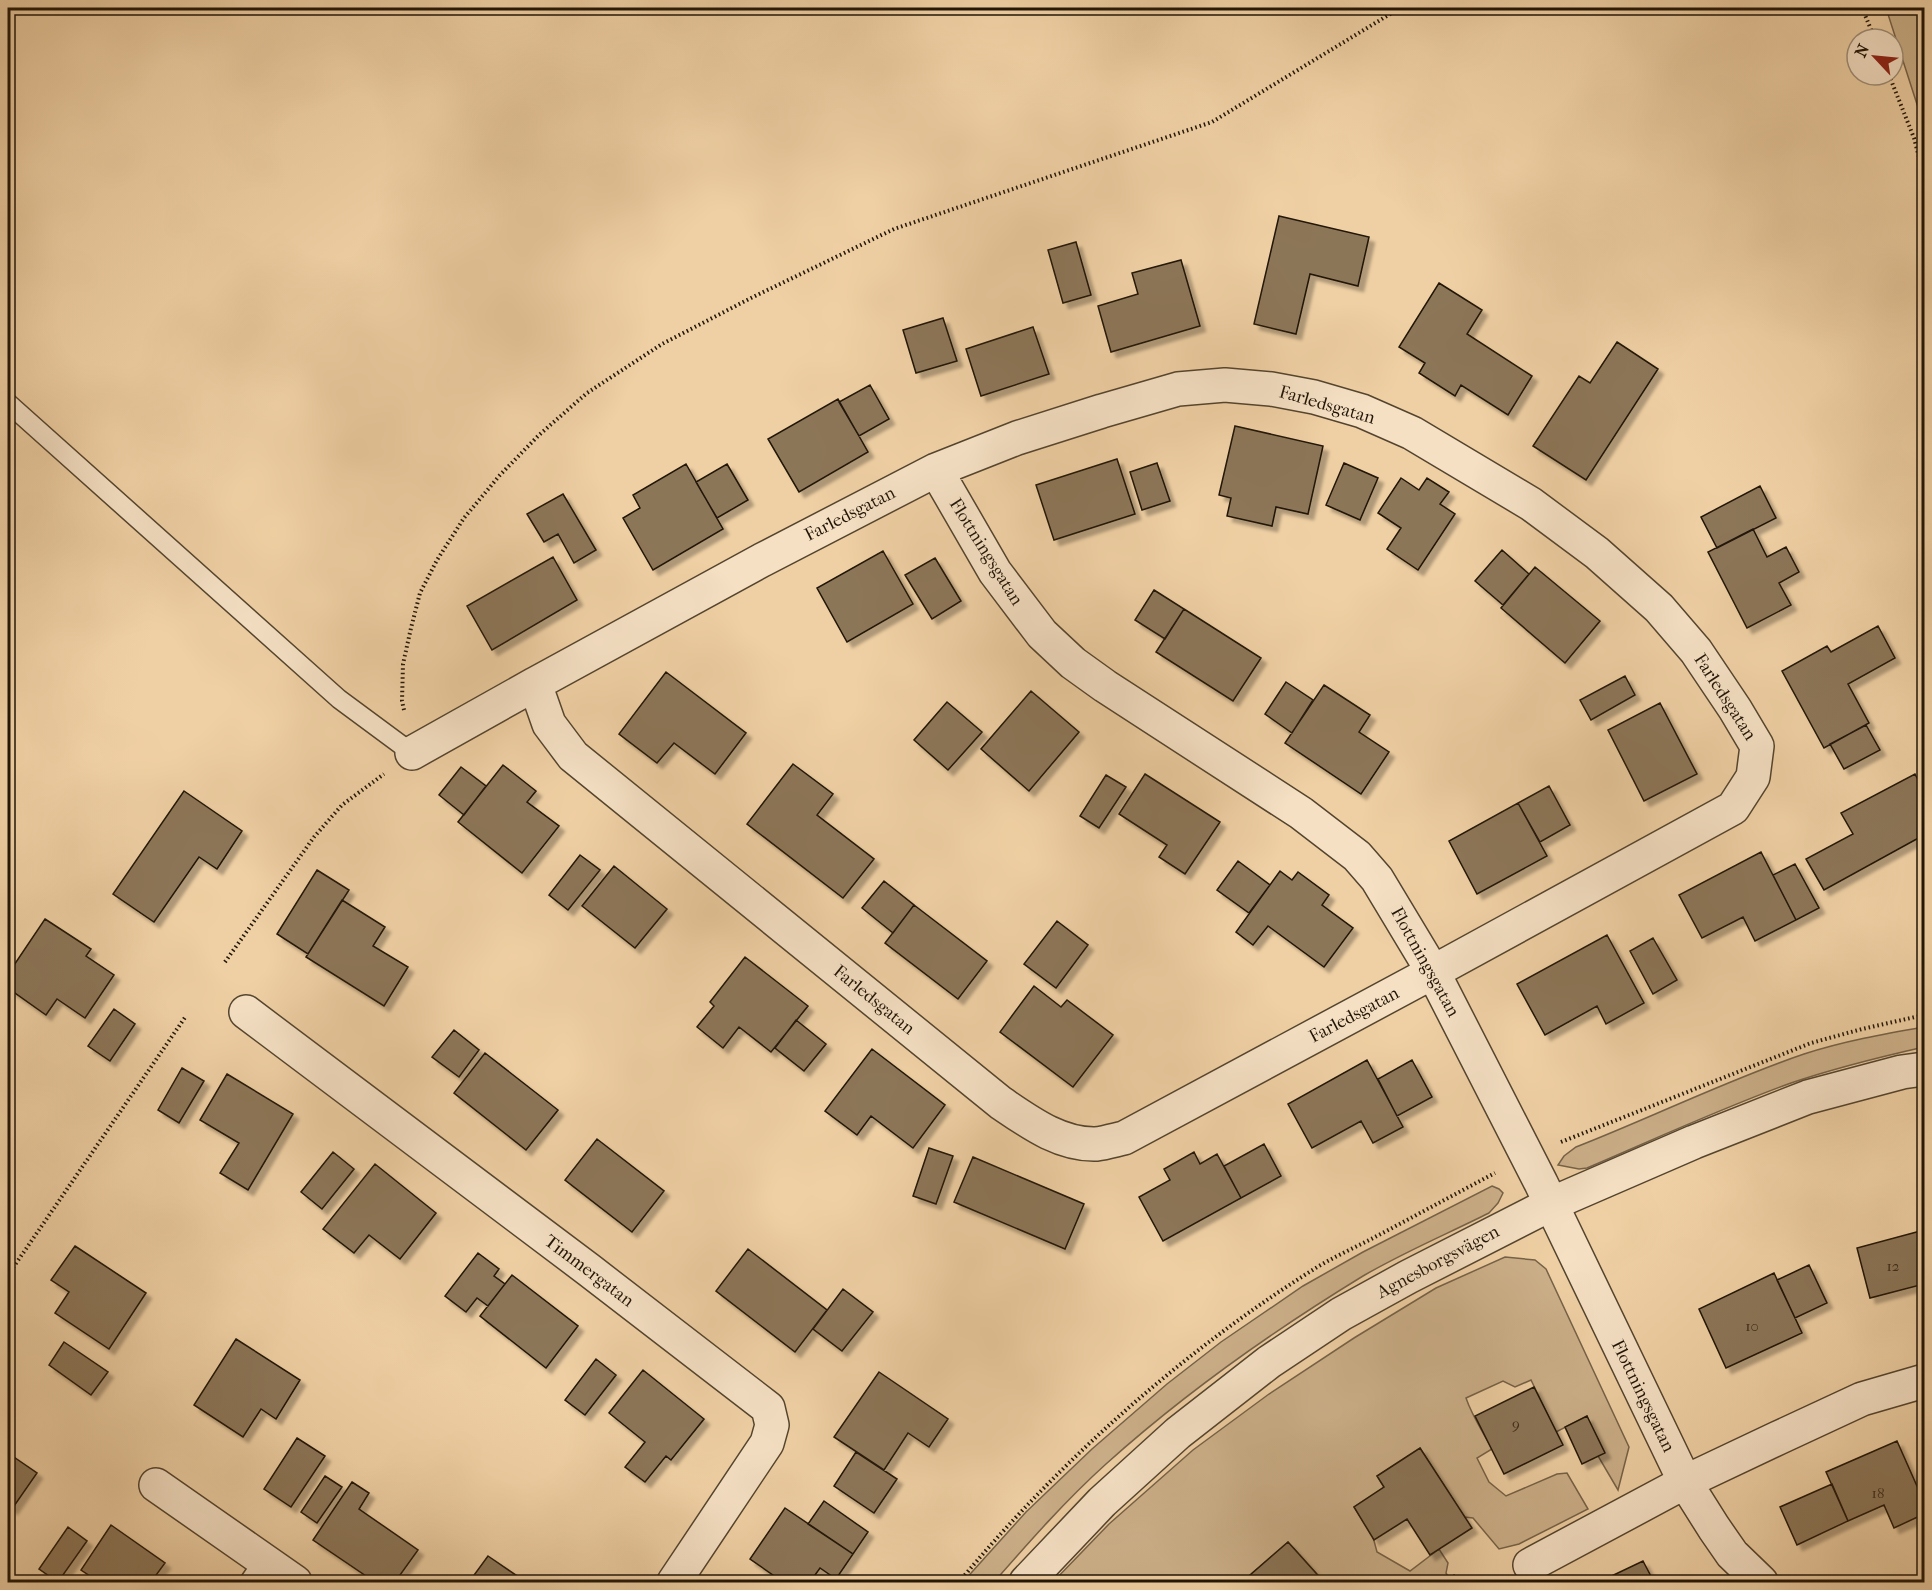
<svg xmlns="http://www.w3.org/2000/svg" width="1932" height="1590" viewBox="0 0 1932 1590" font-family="'IM FELL French Canon',serif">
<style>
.green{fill:#ccb089;stroke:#766248;stroke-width:1.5}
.building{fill:#8c7659;stroke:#211507;stroke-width:1.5;filter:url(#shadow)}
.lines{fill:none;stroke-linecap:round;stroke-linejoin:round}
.service-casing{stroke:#54442e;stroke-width:21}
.minor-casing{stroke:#54442e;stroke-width:36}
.tertiary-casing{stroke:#54442e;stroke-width:36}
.path{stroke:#211507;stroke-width:4;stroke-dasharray:1.5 3;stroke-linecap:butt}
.service{stroke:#f5e0c4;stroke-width:18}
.minor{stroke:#f5e0c4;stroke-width:33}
.tertiary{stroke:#f5e0c4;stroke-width:33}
.labels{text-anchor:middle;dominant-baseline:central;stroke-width:5;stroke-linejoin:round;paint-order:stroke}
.number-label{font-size:15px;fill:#3c2d1c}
.street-label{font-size:18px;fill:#211507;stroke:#f5e0c4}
</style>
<defs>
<filter id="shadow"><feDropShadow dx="5.5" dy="5.5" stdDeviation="1.5" flood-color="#0004"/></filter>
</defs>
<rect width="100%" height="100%" fill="#efd0a4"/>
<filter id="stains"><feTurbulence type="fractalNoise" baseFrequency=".00333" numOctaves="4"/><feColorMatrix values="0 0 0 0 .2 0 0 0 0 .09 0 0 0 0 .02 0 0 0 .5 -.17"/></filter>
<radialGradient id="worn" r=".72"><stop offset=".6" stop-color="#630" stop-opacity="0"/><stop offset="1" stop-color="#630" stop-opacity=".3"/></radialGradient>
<path class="green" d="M1886 8H1924V126Z
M1924 1027V1047C1880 1057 1835 1068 1791 1083 1722 1108 1655 1139 1587 1168L1579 1169 1558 1165 1564 1156 1576 1147C1653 1117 1727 1080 1804 1054 1844 1041 1884 1034 1924 1027Z
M1492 1186 1499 1189 1503 1193 1498 1203 1489 1213C1447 1234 1404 1252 1363 1276 1273 1331 1185 1393 1106 1464 1066 1500 1030 1541 994 1582H963L1026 1512 1092 1449 1167 1384 1221 1342 1303 1286 1363 1252Z
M1505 1257 1535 1260 1546 1269 1629 1447 1618 1490 1598 1456 1587 1416 1556 1432 1531 1380 1515 1387 1503 1381 1466 1398C1472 1416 1483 1432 1492 1449L1477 1458 1489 1482 1506 1496 1557 1474 1567 1473 1588 1509 1519 1544 1499 1549 1473 1518 1464 1517 1420 1448 1377 1476 1384 1487 1354 1507 1373 1537 1377 1552 1410 1571 1439 1549 1448 1563 1446 1573 1449 1578 1442 1582H1324L1288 1542 1242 1582H1053L1109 1524 1193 1450 1269 1394 1354 1338 1436 1288Z"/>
<path class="building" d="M1279 216 1369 237 1358 286 1310 274 1296 334 1254 324Z
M1076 242 1091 295 1063 303 1048 250Z
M1181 260 1200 326 1111 352 1098 306 1138 294 1132 273Z
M1439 283 1482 310 1467 334 1532 376 1508 415 1461 385 1455 396 1419 373 1425 363 1399 347Z
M943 318 957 361 916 373 903 330Z
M1033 327 1049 374 981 396 966 349Z
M1617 342 1658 369 1586 480 1533 446 1579 376 1590 383Z
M870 385 889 419 859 436 839 402Z
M838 399 868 452 799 492 768 439Z
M1235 426 1323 446 1308 514 1276 507 1272 526 1227 516 1231 498 1219 495Z
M1117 459 1135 514 1054 540 1036 485Z
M1157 463 1170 501 1142 510 1130 472Z
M1344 463 1378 478 1360 520 1326 505Z
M686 464 723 529 653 570 623 518 640 508 633 495Z
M727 464 748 500 717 518 696 482Z
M1401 478 1419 490 1427 478 1449 492 1440 504 1455 514 1418 570 1387 549 1401 528 1378 513Z
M1760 486 1776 518 1717 548 1701 517Z
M563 494 596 550 574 563 558 534 544 542 527 514Z
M1753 529 1767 557 1786 547 1799 572 1779 583 1791 605 1747 628 1708 552Z
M1502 550 1529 574 1503 605 1475 581Z
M883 551 913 604 847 642 817 588Z
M553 557 577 600 492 650 467 606Z
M935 558 961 601 932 619 905 575Z
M1535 567 1600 621 1565 663 1501 608Z
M1154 590 1184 609 1165 639 1135 620Z
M1184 609 1261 658 1233 701 1156 652Z
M1878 626 1895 658 1848 684 1869 723 1824 748 1782 671 1827 646 1831 652Z
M666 672 746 733 715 774 674 743 657 763 619 734Z
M1625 676 1635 695 1591 720 1580 700Z
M1286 682 1313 700 1292 733 1265 714Z
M1324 685 1370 715 1359 732 1389 752 1361 794 1285 743Z
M1031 691 1079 732 1029 791 981 749Z
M947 702 982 732 948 770 914 740Z
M1660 703 1697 774 1644 801 1608 730Z
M1866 725 1880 750 1844 769 1830 744Z
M793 764 833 794 817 815 874 859 843 898 747 824Z
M503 765 536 791 527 802 559 826 522 873 458 822Z
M461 767 486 786 464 815 439 795Z
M1145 774 1220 822 1185 874 1159 857 1167 845 1119 814Z
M1915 774 1924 792V835L1824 890 1806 859 1853 834 1841 813Z
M1106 775 1126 787 1099 828 1080 816Z
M1549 786 1570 825 1540 842 1518 803Z
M184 791 242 831 217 869 199 857 154 922 113 894Z
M1518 803 1547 856 1477 894 1449 841Z
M1761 852 1796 920 1755 941 1743 917 1702 938 1679 895Z
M580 855 600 870 568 910 549 895Z
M1238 861 1270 885 1249 913 1217 890Z
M1795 864 1819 908 1796 920 1773 875Z
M614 866 667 909 635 948 582 906Z
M317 870 349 890 308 954 277 934Z
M1280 871 1292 880 1298 872 1329 895 1322 905 1353 928 1324 967 1268 926 1253 945 1236 932Z
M884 881 914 905 893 933 862 908Z
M342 900 385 927 373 946 408 967 384 1006 306 957Z
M914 905 987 961 958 999 885 943Z
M45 919 91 949 86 956 114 975 85 1018 57 999 46 1015 8 988V974Z
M1057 921 1088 945 1056 988 1024 964Z
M1607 935 1644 1003 1606 1024 1597 1006 1545 1035 1517 984Z
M1653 938 1677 980 1653 994 1630 951Z
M745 957 808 1006 771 1052 739 1027 723 1048 697 1027 714 1006 710 1002Z
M1034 986 1061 1007 1067 1000 1113 1035 1073 1087 1000 1032Z
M114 1009 135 1024 110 1061 88 1046Z
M796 1020 826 1044 804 1071 775 1048Z
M454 1030 479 1050 459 1077 432 1057Z
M872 1049 945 1105 913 1148 871 1116 857 1135 825 1111Z
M485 1053 558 1110 526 1150 454 1093Z
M1367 1060 1403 1127 1373 1143 1361 1121 1312 1148 1288 1104Z
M1412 1060 1432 1097 1397 1116 1378 1079Z
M182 1068 204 1081 179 1123 158 1110Z
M227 1074 293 1114 248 1190 220 1173 239 1143 200 1120Z
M597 1139 664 1191 632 1232 565 1180Z
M1264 1144 1281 1176 1241 1198 1224 1166Z
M929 1148 953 1156 936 1204 913 1196Z
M333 1152 354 1169 322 1209 301 1192Z
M1194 1152 1200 1164 1217 1154 1241 1198 1163 1241 1139 1197 1170 1180 1164 1169Z
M973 1157 1084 1204 1065 1249 954 1202Z
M375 1164 436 1213 400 1259 369 1235 354 1253 323 1229Z
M1924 1230V1284L1870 1298 1857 1248Z
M75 1246 146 1293 109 1349 55 1313 69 1292 51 1280Z
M748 1249 827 1310 795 1352 716 1291Z
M478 1253 499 1269 494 1276 505 1284 488 1306 477 1298 466 1312 445 1296Z
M1809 1265 1827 1303 1795 1318 1777 1280Z
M1774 1273 1802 1333 1726 1368 1699 1309Z
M512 1275 578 1326 546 1368 480 1316Z
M843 1289 873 1312 842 1351 813 1329Z
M236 1339 300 1380 276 1419 261 1409 243 1437 194 1405Z
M64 1342 108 1372 91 1395 49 1365Z
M596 1359 616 1375 585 1415 565 1400Z
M643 1370 704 1419 671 1460 666 1456 645 1482 625 1467 645 1442 609 1413Z
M879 1372 948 1419 929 1447 908 1433 884 1470 834 1437Z
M1534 1387 1563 1445 1504 1474 1475 1416Z
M1587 1416 1605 1453 1582 1464 1565 1427Z
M297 1438 325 1456 291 1507 264 1489Z
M1897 1441 1924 1502V1514L1894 1528 1884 1505 1848 1521 1826 1472Z
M1420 1448 1472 1528 1430 1555 1407 1519 1374 1540 1354 1507 1384 1487 1377 1476Z
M856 1452 897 1479 874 1513 834 1486Z
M8 1453 37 1473 12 1509 8 1506Z
M325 1476 342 1487 317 1523 301 1512Z
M352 1482 369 1493 359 1509 418 1550 395 1582H375L313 1540Z
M1832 1484 1848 1521 1797 1545 1780 1507Z
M824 1501 868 1532 853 1554 808 1524Z
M785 1508 853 1554 836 1579 820 1568 810 1582H783L750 1559Z
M111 1525 165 1563 151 1582H99L81 1570Z
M68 1527 87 1541 58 1582 39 1569Z
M1288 1542 1324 1582H1242Z
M488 1556 526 1582H469Z
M1643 1561 1654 1582H1599Z
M1454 1575 1459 1582H1442L1449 1578Z"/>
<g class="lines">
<g class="service-casing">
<path id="service" d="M8 403 339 699 412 753
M249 1582 264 1560"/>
</g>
<g class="minor-casing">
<path id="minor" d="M1225 385 1271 389 1314 397 1362 411 1412 433 1531 504 1597 553 1659 608 1696 651 1735 709 1757 746 1753 777 1733 808 1433 972 1124 1138C1115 1140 1105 1143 1096 1144 1060 1145 1029 1122 1001 1103L573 756 549 724 535 684 762 560 936 470 1017 438 1102 411 1178 389Z
M936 470 995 572 1042 634 1073 663 1105 686 1301 813 1357 856 1377 879 1433 972 1541 1183 1685 1482 1714 1528 1732 1554 1761 1582
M412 753 535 684
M246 1012 589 1270 768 1408 772 1425 767 1443 674 1582
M156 1485 295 1582
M1530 1565 1685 1482 1778 1438 1862 1399 1924 1381"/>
</g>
<g class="tertiary-casing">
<path id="tertiary" d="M1026 1582 1102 1502 1178 1433 1269 1362 1341 1314 1408 1277 1551 1204 1694 1142 1808 1097 1902 1072 1924 1069"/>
</g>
<path class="path" d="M1862 8 1875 39
M1889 75 1914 138 1924 176
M404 710 402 701 403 664 411 628 420 593 437 560 464 518 500 475 539 435 587 393 662 344 751 298 894 229 1212 122 1400 8
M225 962 314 837 342 805 384 774
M1561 1142 1811 1043 1862 1029 1924 1015
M8 1275 186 1016
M959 1582C1059 1462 1178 1355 1311 1271 1331 1258 1354 1248 1375 1237 1415 1216 1455 1194 1495 1173"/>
<use href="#service" class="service"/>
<use href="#minor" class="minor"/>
<use href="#tertiary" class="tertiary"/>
</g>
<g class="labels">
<g class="number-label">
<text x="1893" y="1266">12</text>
<text x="1752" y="1326">10</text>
<text x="1516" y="1424">9</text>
<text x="1878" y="1493">18</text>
</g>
<g class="street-label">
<text transform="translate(1327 405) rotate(16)">Farledsgatan</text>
<text transform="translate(850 514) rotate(-27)">Farledsgatan</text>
<text transform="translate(986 552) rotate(58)">Flottningsgatan</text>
<text transform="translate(1725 697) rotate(57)">Farledsgatan</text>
<text transform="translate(1425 962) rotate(61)">Flottningsgatan</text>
<text transform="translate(874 1000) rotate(39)">Farledsgatan</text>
<text transform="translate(1354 1015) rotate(-28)">Farledsgatan</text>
<text transform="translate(1438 1262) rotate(-28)">Agnesborgsvägen</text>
<text transform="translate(589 1271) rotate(37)">Timmergatan</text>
<text transform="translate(1643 1396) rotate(64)">Flottningsgatan</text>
</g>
</g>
<rect width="1932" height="1590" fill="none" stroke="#efd0a4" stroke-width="30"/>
<rect x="9" y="9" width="1914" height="1572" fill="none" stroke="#211507" stroke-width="3"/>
<rect x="15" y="15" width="1902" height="1560" fill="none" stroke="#211507" stroke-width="1.5"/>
<g transform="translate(1875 57) rotate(296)"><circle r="28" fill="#f5e0c4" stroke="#a08f78" stroke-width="1.5"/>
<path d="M0-4.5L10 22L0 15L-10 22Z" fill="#8f2418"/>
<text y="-9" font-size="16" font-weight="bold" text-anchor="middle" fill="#211507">N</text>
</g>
<rect width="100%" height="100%" filter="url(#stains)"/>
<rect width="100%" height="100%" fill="url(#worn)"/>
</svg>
